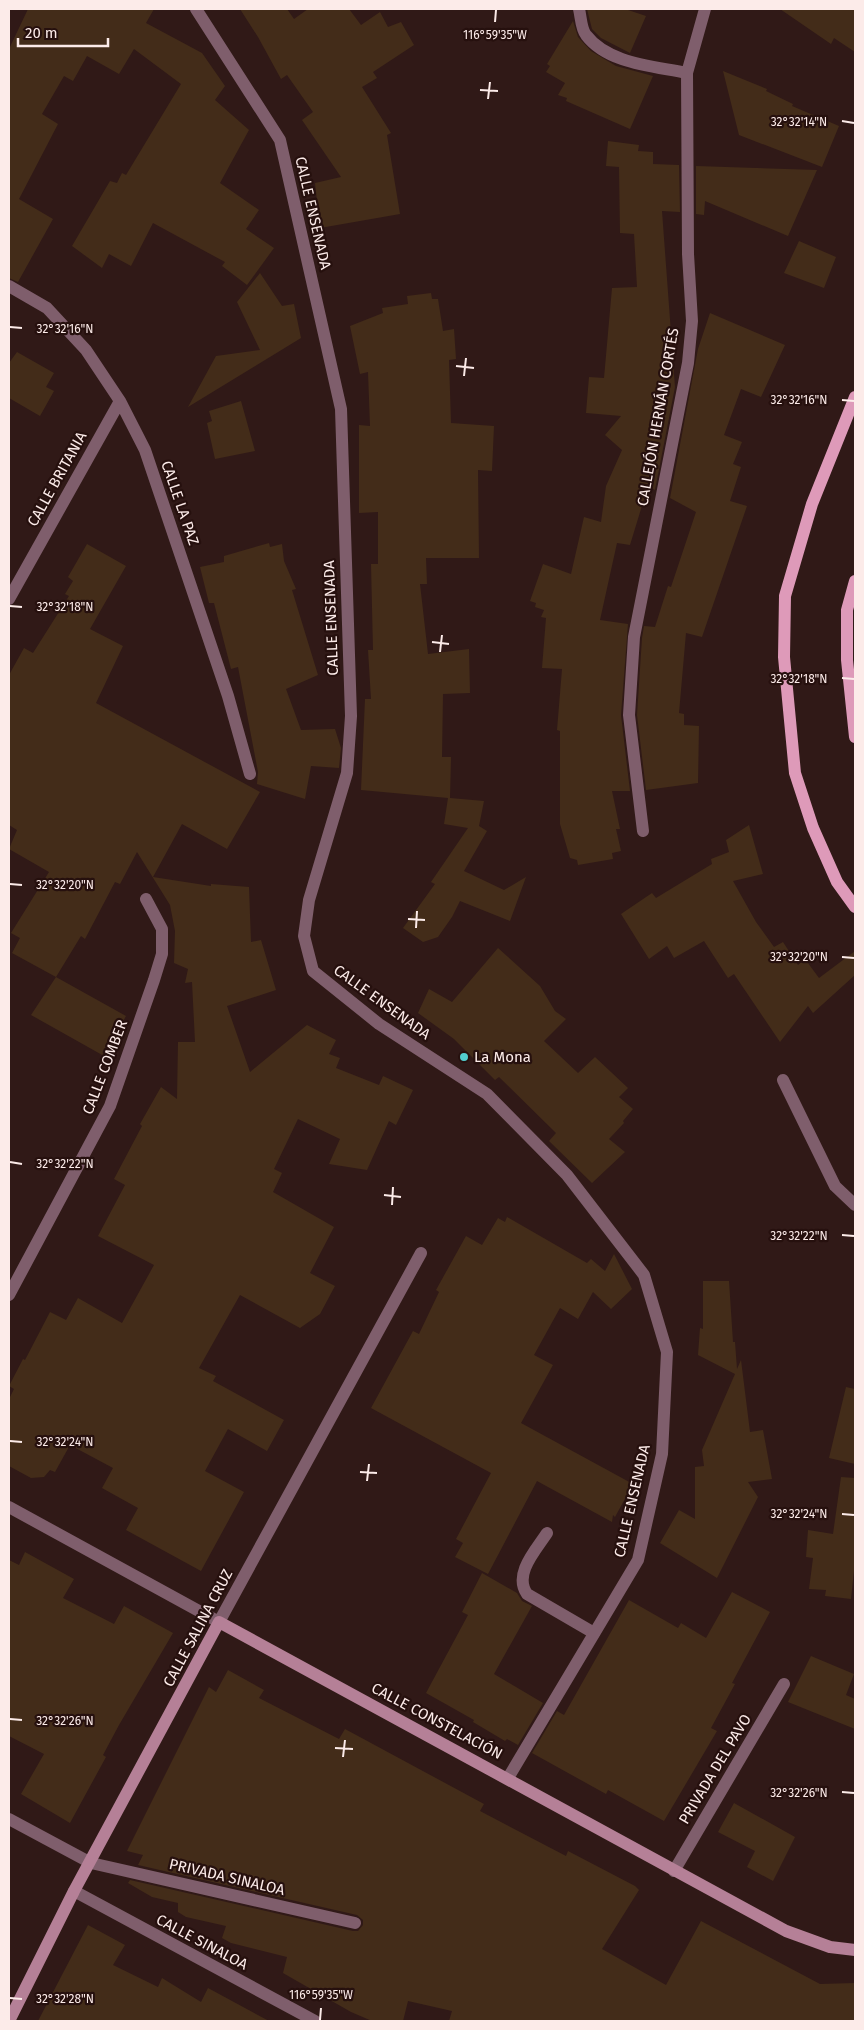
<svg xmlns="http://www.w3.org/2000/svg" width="864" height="2030" viewBox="0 0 864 2030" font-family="'Fira Sans',sans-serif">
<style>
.building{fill:#432c19}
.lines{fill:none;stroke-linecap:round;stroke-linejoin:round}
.lane{stroke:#7f5e6c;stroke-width:12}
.street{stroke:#7f5e6c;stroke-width:12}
.secondary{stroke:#b58097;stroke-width:12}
.primary{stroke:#de9ab9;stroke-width:12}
.ticks{fill:none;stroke:#fcebe9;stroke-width:2}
.poi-dot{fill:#52cdce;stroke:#26100e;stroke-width:2}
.labels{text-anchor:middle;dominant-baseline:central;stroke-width:4.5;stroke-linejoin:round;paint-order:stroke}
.street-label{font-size:15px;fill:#fcebe9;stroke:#26100e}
.poi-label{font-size:15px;fill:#fcebe9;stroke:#26100e;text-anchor:start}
.ticks-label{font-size:12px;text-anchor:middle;fill:#fcebe9;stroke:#26100e;stroke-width:4.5;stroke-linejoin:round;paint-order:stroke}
</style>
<rect width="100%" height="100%" fill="#301917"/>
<path class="building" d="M28 9H154L146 23 202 53 225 86 215 100 249 130 220 183 259 210 246 229 274 248 247 285 222 266 225 262 153 223 131 266 109 254 102 268 72 246 110 181 117 183 122 173 126 175 181 84 134 49 119 74 87 56 73 81 64 76 42 114 58 124 19 199 53 219 18 282 9 278V49Z
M240 9H287L294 19 308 9H349L361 25 380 12 388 27 401 22 414 45 373 72 377 78 362 87 391 133 387 135 400 214 320 228 315 183 341 177 302 120 313 112 287 75 281 79 258 37Z
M587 9H625L646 16 630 53 601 38 592 29Z
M780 9H855V52L834 38 831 44Z
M573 21 578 37 591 51 616 66 653 76 630 129 566 101 567 98 558 95 565 83 546 72 550 66 547 64Z
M723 71 767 89 766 91 793 104 792 106 839 126 822 167 739 135Z
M608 141 639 145 638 151 653 152V164L679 165 680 212 662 211 675 387 655 490 648 486 630 545 617 543 600 620 628 624 621 715 630 791H612L620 829H616L621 851 612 853 613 859 578 865 577 860 570 858 560 824V731L557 730 562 669 542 668 546 618 541 617 544 610 535 607 536 603 530 601 543 564 571 574 584 517 601 522 606 486 622 450 605 435 621 416 586 413 589 377 604 378 612 288 637 287 634 234 620 233 619 167 606 166Z
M696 166 817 170 788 236 705 201 704 215 696 214Z
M799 241 836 257 824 288 784 273Z
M260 273 282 306 294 304 301 338 188 407 216 356 260 350 237 302Z
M431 293 432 299H438L443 331 454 329 456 359 449 360 451 423 494 426 492 471 478 470 479 558H426L427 584H420L428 654 469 649 470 693 443 694 442 757H451L450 798 484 801 479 826 487 831 464 871 504 890 526 877 510 921 460 901 452 917 438 937 423 942 403 928 435 884 431 882 468 828 444 824 448 798 361 790 365 699H371L368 650H373L371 564H378V512L359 513V425L370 426 368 372 360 374 350 326 383 313 382 308 408 304 407 296Z
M710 313 785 345 761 397 741 389 724 435 742 442 733 464 741 467 730 501 747 506 702 637 686 633 679 713 684 714V725L699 726 698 783 646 790 637 715 642 638 644 626 655 627 668 586 671 587 696 512 670 498 698 349Z
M17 352 54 373 46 387 54 391 40 416 9 398V363Z
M241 401 255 451 215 459 207 423 212 421 209 411Z
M269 543 270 547 282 544 284 561 296 589 292 590 318 675 286 689 301 730 335 729 341 748 339 768 311 766 305 799 257 784 258 772 238 667 231 669 214 603H209L200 567 224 562V556Z
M87 544 126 566 90 629 123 646 96 703 260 792 227 849 182 824 153 877 211 886V884L249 887 251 942 261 940 276 990 227 1006 250 1072 307 1025 336 1040 329 1054 340 1058 336 1068 379 1085 383 1076 413 1090 396 1125 389 1121 367 1170 329 1164 340 1139 298 1119 274 1169 282 1173 273 1192 334 1227 310 1273 335 1286 320 1314 300 1328 240 1295 199 1368 216 1376 213 1381 284 1420 267 1451 228 1429 205 1471 244 1492 201 1571 126 1530 138 1508 102 1488 113 1468 70 1445 55 1472 50 1470 44 1477 31 1478 9 1466V1399L14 1389 9 1386 23 1359 25 1360 50 1312 66 1320 78 1298 122 1323 154 1265 98 1236 125 1185 114 1179 142 1126 140 1124 161 1087 177 1099 178 1042H195L192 982 185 983 188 969 174 963 175 931 170 905 137 852 120 884 115 882 85 939 81 936 56 977 12 953 20 938 11 933 49 872 9 849 17 830 9 825V675L24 648 33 653 69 596 65 594 73 581 68 577Z
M749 825 763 874 733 881 756 922 774 947 783 942 798 965 805 959 819 978 855 951V975L813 1013 808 1006 780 1042 734 974 728 978 704 941 674 958 667 946 649 959 621 914 652 893 656 898 712 864 711 859 729 852 726 840Z
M498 948 540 986 555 1011 566 1019 544 1041 578 1073 595 1057 628 1088 619 1097 633 1109 623 1121 624 1123 609 1139 625 1152 592 1183 549 1141 556 1133 499 1077 495 1080 454 1039 418 1013 429 989 452 1002Z
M56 977 126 1016 104 1056 31 1015Z
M507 1217 587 1263 591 1259 605 1271 614 1254 632 1289 611 1309 593 1292 578 1319 560 1308 534 1355 553 1365 521 1423 633 1484 615 1517 613 1515 612 1522 537 1481 488 1574 455 1557 463 1543 456 1539 491 1473 371 1408 413 1331 419 1334 439 1292 436 1290 466 1236 482 1245 498 1218 505 1222Z
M703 1281H729L733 1342H735L737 1369 741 1360 750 1432 763 1430 772 1479 748 1482 758 1497 717 1578 660 1543 679 1510 695 1519V1467L704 1466 702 1450 735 1374 698 1355 700 1328 703 1329Z
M846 1387 855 1389V1464L829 1458Z
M841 1477 855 1478V1561L851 1599 825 1596 826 1590 809 1589 813 1558 806 1557 808 1530 833 1534Z
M25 1552 74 1579 63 1598 114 1624 124 1606 173 1633 119 1725 103 1755 106 1757 70 1823 21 1794 44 1754 9 1736V1560L19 1565Z
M482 1573 517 1593 522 1601 532 1606 494 1674 543 1703 518 1745 507 1739 505 1741 473 1722 474 1720 426 1693 468 1615 462 1612Z
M732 1592 770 1612 732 1683 735 1684 711 1728 717 1731 664 1821 608 1790 606 1794 532 1753 557 1711 564 1715 629 1600 678 1628 681 1623 706 1638Z
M811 1656 854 1674 846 1695 855 1699V1729L788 1702Z
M228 1670 264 1690 259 1698 339 1739 345 1729 484 1804 480 1811 566 1856 568 1851 635 1886 639 1890 602 1949 666 1985 701 1921 820 1984 855 1983V2021H449L452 2011 408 2001 403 2021H372L351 2012 283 1973 287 1957 231 1943 222 1938 226 1926 186 1917 178 1912V1903L152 1897 128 1883 130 1880 353 1931H358L363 1925V1920L357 1915 138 1865 143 1855 127 1851 209 1687 216 1692Z
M734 1803 795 1837 773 1881 747 1867 755 1851 718 1832Z
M88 1925 125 1945 113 1965 158 1987 162 1978 201 2002 208 1988 269 2021H38Z"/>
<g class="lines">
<path class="lane" d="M783 1080 835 1186 855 1205
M547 1533C536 1550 513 1574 527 1594L594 1633"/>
<path class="street" d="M196 9 280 140 341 409 351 716 347 773 309 900 304 936 313 971 379 1024 487 1094 567 1175 644 1275 667 1352 662 1454 638 1560 508 1778
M579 9C581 17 581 29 586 35 608 64 654 66 687 73
M9 286 47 308 86 350 120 401 145 450 228 696 250 774
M9 599 120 401
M643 831 629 715 634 637 688 363 692 321 688 254 687 73 705 9
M9 1295 110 1106 154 980 162 954V929L146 899
M9 1507 219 1622 421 1253
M9 1819 91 1863 355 1923
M674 1871 784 1684
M74 1891 315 2021"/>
<path class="secondary" d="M9 2021 74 1891 219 1622 786 1931 830 1947 855 1950"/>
<path class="primary" d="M855 397 812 504 785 596 784 657 795 773 813 828 837 882 855 907
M855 581 847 610V660L855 737"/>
</g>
<path class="ticks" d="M495 22 496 10M480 90 498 91M488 99 490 82M842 121 854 123M10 327 22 328M456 366 474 368M464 376 466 358M842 400 854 401M10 606 22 607M432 642 449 644M440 652 442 635M842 678 854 679M10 884 22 885M408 919 425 920M416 928 417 911M842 957 854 958M10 1162 22 1164M384 1195 401 1197M392 1205 393 1187M842 1235 854 1236M10 1441 22 1442M360 1472 377 1473M367 1481 369 1464M842 1514 854 1515M10 1719 22 1720M335 1748 353 1749M343 1757 345 1740M842 1792 854 1793M10 1998 22 1999M320 2020 321 2008"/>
<circle class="poi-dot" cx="464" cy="1057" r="5"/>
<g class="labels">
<g class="street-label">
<text transform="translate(313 213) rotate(77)">CALLE ENSENADA</text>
<text transform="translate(658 417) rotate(-80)">CALLEJÓN HERNÁN CORTÉS</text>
<text transform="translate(57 479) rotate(-61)">CALLE BRITANIA</text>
<text transform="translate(180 503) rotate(71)">CALLE LA PAZ</text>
<text transform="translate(331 618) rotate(-92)">CALLE ENSENADA</text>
<text transform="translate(382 1002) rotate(36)">CALLE ENSENADA</text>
<text transform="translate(105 1067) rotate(-69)">CALLE COMBER</text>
<text transform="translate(632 1501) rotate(-77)">CALLE ENSENADA</text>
<text transform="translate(198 1628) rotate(-62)">CALLE SALINA CRUZ</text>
<text transform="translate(437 1721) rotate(28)">CALLE CONSTELACIÓN</text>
<text transform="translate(715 1769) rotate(-59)">PRIVADA DEL PAVO</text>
<text transform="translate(227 1877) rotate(13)">PRIVADA SINALOA</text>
<text transform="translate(202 1942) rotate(28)">CALLE SINALOA</text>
</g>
<g class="poi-label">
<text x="474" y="1057">La Mona</text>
</g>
</g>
<g class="ticks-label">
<text x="495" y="39">116°59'35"W</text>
<text x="799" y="126">32°32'14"N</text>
<text x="65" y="333">32°32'16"N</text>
<text x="799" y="404">32°32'16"N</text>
<text x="65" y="611">32°32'18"N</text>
<text x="799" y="683">32°32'18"N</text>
<text x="65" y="889">32°32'20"N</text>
<text x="799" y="961">32°32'20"N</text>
<text x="65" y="1168">32°32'22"N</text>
<text x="799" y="1240">32°32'22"N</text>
<text x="65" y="1446">32°32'24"N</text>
<text x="799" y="1518">32°32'24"N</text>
<text x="65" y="1725">32°32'26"N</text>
<text x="799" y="1797">32°32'26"N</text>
<text x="321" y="1999">116°59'35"W</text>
<text x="65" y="2003">32°32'28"N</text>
</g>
<rect width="864" height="2030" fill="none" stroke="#fcebe9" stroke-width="20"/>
<path d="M18 38v8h90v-8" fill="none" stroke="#fcebe9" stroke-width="2.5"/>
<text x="25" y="38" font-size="15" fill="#fcebe9" stroke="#26100e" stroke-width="4" paint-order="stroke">20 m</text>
</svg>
